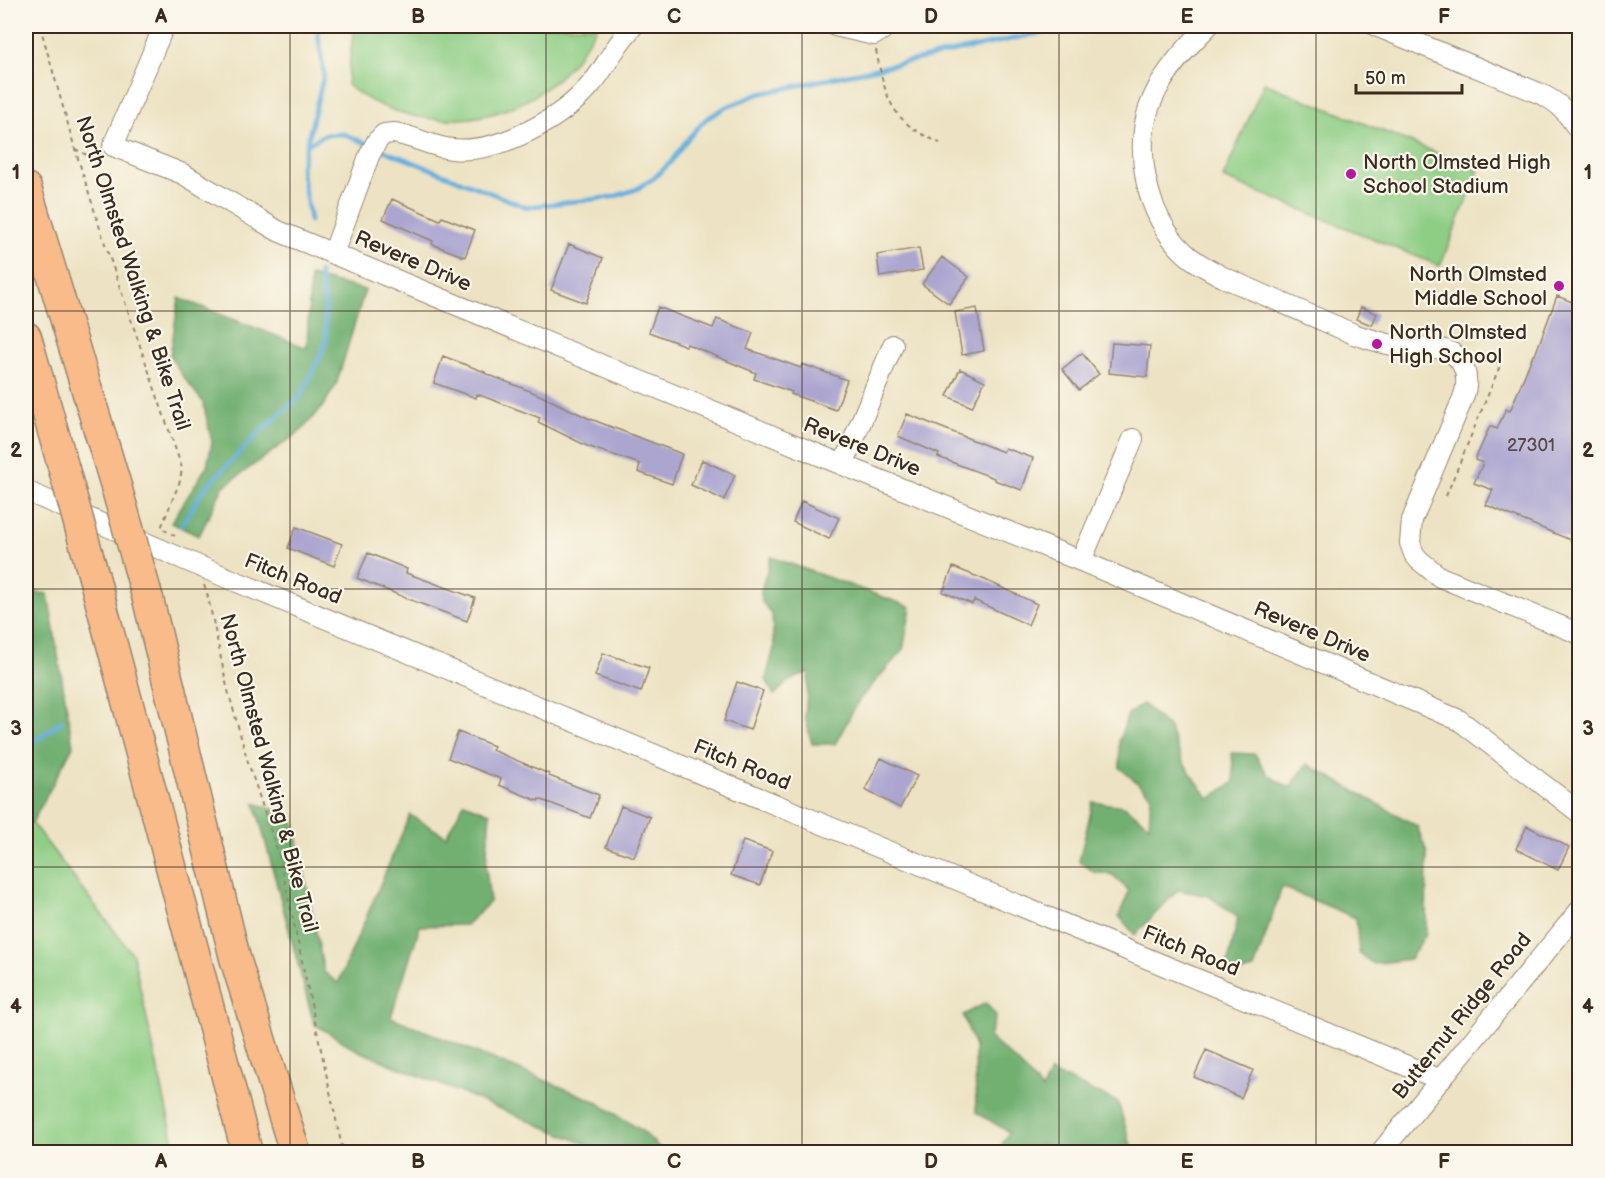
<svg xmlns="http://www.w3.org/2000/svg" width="1605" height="1178" viewBox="0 0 1605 1178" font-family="'Balsamiq Sans',sans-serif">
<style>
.green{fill:#8ecd84;stroke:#647c51;stroke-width:1.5}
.forest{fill:#72b072;stroke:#566d48;stroke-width:1.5}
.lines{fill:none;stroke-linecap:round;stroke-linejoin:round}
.stream{stroke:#63addb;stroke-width:4.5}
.building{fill:#aba5d0}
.minor-casing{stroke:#948671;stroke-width:22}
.highway-casing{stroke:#948671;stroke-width:33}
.path{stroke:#948671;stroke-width:2;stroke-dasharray:4.5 4.5;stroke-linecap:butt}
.minor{stroke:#fff;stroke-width:20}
.highway{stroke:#fabb8b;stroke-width:30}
.highway-bridge-casing{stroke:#948671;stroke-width:33;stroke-linecap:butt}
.highway-bridge{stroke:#fabb8b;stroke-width:30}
.grid{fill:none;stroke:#3b2a1e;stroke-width:1.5;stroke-opacity:0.55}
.poi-dot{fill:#b5179e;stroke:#fbf7ec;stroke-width:2}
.labels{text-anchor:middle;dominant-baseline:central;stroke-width:4.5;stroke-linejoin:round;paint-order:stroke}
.number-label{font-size:18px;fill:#57494a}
.poi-label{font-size:21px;fill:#3b2a1e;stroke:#fbf7ec;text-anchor:start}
.street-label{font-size:21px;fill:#3b2a1e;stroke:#fbf7ec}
.neatline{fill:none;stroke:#3b2a1e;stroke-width:2}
.grid-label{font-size:20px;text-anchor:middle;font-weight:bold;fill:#3b2a1e}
</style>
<rect width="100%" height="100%" fill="#fbf7ec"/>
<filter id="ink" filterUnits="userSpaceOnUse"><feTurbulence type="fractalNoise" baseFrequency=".0167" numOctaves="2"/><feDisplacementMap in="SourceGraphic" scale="12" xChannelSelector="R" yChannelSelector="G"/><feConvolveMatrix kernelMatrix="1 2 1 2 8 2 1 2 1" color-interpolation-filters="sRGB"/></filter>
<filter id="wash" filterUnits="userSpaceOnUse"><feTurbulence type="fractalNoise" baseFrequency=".008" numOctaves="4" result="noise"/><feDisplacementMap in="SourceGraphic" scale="24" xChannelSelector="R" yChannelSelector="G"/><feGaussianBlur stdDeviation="1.35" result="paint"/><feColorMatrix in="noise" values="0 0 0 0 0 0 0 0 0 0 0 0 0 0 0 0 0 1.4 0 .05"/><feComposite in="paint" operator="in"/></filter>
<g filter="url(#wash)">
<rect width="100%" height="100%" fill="#ede3c4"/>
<path class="green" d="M354 26H597C586 46 573 65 556 80 498 131 407 133 347 85Z
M1264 83 1479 170 1440 266 1223 178Z
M26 823H32L133 955 176 1152H26Z"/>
<path class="forest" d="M310 276 365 290 336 385 323 406 301 431 223 487 199 536 171 523 207 466 212 442 203 402 182 375 170 356 179 298 307 348Z
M771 557 911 607 903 650 859 700 835 744H812L805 716 809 672 789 681 774 695 766 679 774 648 772 614 762 602 761 591Z
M26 591 48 594 73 746 32 823H26Z
M1143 704 1169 728 1183 762 1209 799 1234 782 1232 753 1255 754 1268 775 1290 788 1307 764 1417 826 1427 853 1426 934 1410 959 1372 964 1359 953 1356 918 1282 887 1254 969 1237 974 1227 967 1238 918 1209 896 1178 890 1135 935 1119 916 1129 891 1113 875 1094 872 1079 861 1093 802 1124 806 1149 825 1151 795 1120 768 1119 741 1128 714Z
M255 803 293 816 324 972 338 983 410 815 446 836 464 803 490 813 486 866 490 902 466 925 420 926 391 1017 595 1101 641 1130 664 1152H605L359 1051 314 1024Z
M986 1003 996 1016 989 1037 1019 1064 1042 1090 1050 1072 1118 1102 1133 1152H998L1009 1132 976 1112 975 1047 963 1015Z"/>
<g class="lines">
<path class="stream" d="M307 145 324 135 344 134 370 145
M378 148 526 207 613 197 637 189 654 178 670 163 689 137 706 119 728 106 759 94 1045 32 1055 26
M310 221 301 168 324 74 317 26
M181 526 203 490 264 428 301 396 326 343 325 305 319 272
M26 748 62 721"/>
</g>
<g id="blocks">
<path class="building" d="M392 199 440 220 442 217 475 230 465 257 432 244 433 241 383 219Z
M569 244 603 258 586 303 551 290Z
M919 248 923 270 880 277 877 255Z
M942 257 969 277 949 304 922 284Z
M1557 296 1580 305V544L1486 505 1493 490 1474 483 1483 463 1475 460 1490 426 1497 429 1506 409 1510 411 1533 355H1535Z
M658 307 713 328 717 319 753 333 747 349 801 368 802 364 847 380 836 410 791 394 792 392 754 379 756 373 687 344 686 346 649 332Z
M1361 307 1377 314 1372 325 1356 319Z
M977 308 984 351 962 355 955 312Z
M1112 343 1150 346 1147 377 1109 373Z
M1082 353 1099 374 1079 390 1062 369Z
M443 356 485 372 484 373 535 393 588 418 682 454 672 484 638 472 640 464 587 446 538 422 540 418 477 394 476 398 434 383Z
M960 369 985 381 972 407 947 396Z
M907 414 1003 452 1005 448 1033 458 1022 490 994 480V478L938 457 939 454 898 436Z
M702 460 735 475 724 500 691 485Z
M802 501 839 518 829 539 793 522Z
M296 527 342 544 334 566 288 548Z
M368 553 407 569 406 573 475 598 467 621 416 602 357 578Z
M953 567 983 579 1037 604 1028 625 974 600 972 604 943 592Z
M603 653 649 668 641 692 595 676Z
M737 682 763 691 750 730 724 721Z
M458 732 494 746 492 750 549 774V776L599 795 590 818 539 799 538 801 499 785 501 779 448 758Z
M881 758 917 776 900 808 865 790Z
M621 806 650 817 634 857 606 847Z
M1527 826 1569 847 1558 870 1516 849Z
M743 841 772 851 760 885 731 875Z
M1206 1050 1253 1070 1241 1098 1194 1077Z"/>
</g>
</g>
<g filter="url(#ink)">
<use href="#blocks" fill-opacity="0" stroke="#948671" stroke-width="1.5"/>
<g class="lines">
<g class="minor-casing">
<path id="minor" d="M164 26 113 146 183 174 278 231 843 465 1081 561 1459 720 1580 813
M835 26 874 35 882 30 884 26
M1208 26C1187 47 1165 71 1153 98 1131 145 1146 217 1184 252 1195 263 1210 270 1223 277L1356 335C1370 339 1384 344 1398 346 1413 348 1431 346 1445 350 1466 357 1470 380 1463 398L1412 520 1410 543 1414 554 1419 560 1440 577 1580 634
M1376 26 1541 94C1563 105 1566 112 1580 132
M333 254 369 156 377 141 384 134 394 133C414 136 431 147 452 149 499 154 564 118 593 82 602 72 608 59 616 48 621 40 627 33 633 26
M843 465 893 345
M26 491 206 569 1441 1080
M1081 561 1133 439
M1381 1152 1580 910"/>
</g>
<g class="highway-casing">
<path id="highway" d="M26 188 116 486
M26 337 63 466
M94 577 247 1152
M148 599 235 958 295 1152"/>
</g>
<path class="path" d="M40 26 75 149 104 241 182 468 180 481 161 528 175 536
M876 50C886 100 891 122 940 143
M75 149 91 157
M1446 496 1500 366 1491 354
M204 585 208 597 227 687 248 762 280 859 343 1152"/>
<use href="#minor" class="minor"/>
<use href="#highway" class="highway"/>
<g class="highway-bridge-casing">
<path id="highway-bridge" d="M63 466 94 577
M116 486 148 599"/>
</g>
<use href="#highway-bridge" class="highway-bridge"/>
</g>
</g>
<path class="grid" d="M290 26V1152M546 26V1152M802 26V1152M1059 26V1152M1316 26V1152M26 311H1580M26 589H1580M26 867H1580"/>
<g class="poi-dot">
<circle cx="1351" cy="174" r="6"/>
<circle cx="1559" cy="286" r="6"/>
<circle cx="1377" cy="344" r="6"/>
</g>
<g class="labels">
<g class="number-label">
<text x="1531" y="445">27301</text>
</g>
<g class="poi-label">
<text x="1363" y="162">North Olmsted High<tspan x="1363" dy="24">School Stadium</tspan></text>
<text x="1547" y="274" text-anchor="end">North Olmsted<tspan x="1547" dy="24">Middle School</tspan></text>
<text x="1389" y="332">North Olmsted<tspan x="1389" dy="24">High School</tspan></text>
</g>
<g class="street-label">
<text transform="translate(413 261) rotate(23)">Revere Drive</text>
<text transform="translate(133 273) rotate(72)">North Olmsted Walking &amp; Bike Trail</text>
<text transform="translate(862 447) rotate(22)">Revere Drive</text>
<text transform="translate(293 579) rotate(22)">Fitch Road</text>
<text transform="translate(1312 632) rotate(23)">Revere Drive</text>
<text transform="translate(742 765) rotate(22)">Fitch Road</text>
<text transform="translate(269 773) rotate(75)">North Olmsted Walking &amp; Bike Trail</text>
<text transform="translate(1191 951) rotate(22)">Fitch Road</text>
<text transform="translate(1462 1016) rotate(-51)">Butternut Ridge Road</text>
</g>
</g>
<rect width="1605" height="1178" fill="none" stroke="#fbf7ec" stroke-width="66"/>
<path d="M1356 84v9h106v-9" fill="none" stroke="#3b2a1e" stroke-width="3"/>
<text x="1365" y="84" font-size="18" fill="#3b2a1e" stroke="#fbf7ec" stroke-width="4.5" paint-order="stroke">50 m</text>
<rect x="33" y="33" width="1539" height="1112" class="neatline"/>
<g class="grid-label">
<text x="161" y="23">A</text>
<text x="418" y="23">B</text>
<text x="674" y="23">C</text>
<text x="931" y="23">D</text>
<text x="1187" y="23">E</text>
<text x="1444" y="23">F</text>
<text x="16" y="179">1</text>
<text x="1588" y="179">1</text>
<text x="16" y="457">2</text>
<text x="1588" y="457">2</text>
<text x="16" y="735">3</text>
<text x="1588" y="735">3</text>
<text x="16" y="1013">4</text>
<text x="1588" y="1013">4</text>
<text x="161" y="1168">A</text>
<text x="418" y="1168">B</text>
<text x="674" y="1168">C</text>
<text x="931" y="1168">D</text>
<text x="1187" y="1168">E</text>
<text x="1444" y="1168">F</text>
</g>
</svg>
